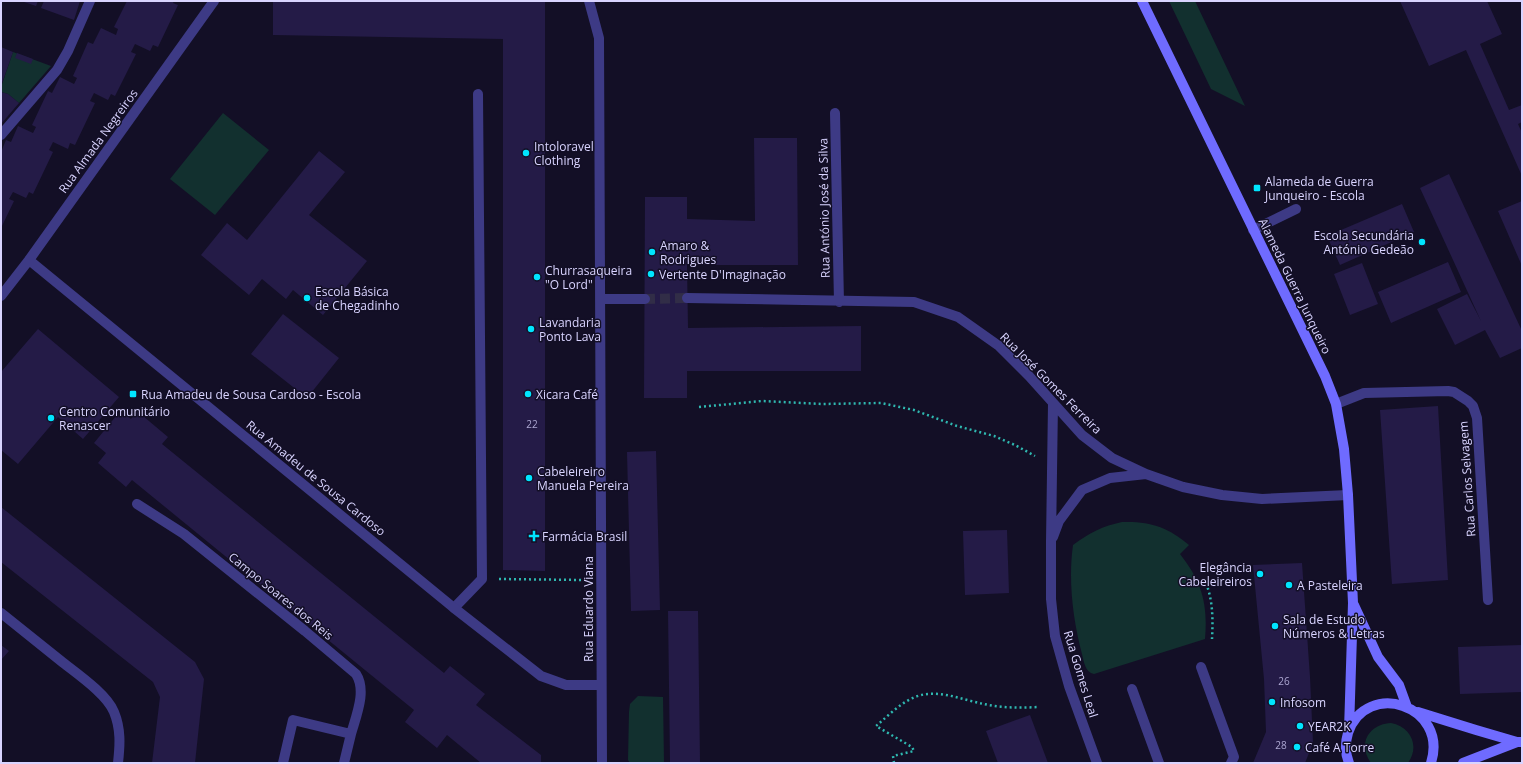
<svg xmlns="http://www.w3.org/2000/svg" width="1523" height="764" viewBox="0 0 1523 764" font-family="'Open Sans',sans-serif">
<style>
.green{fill:#12302f}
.building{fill:#241b47}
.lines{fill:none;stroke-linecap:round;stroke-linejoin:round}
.street-tunnel{stroke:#312d47;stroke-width:10;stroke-dasharray:10 5;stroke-linecap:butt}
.path{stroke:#2fb8b0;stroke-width:2.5;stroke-dasharray:2 3;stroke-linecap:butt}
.lane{stroke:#3d3a85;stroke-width:10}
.street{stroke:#3d3a85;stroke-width:10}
.secondary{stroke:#6f6bff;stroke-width:10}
.poi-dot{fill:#00e5ff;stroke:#130f26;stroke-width:1.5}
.labels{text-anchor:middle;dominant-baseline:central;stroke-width:3;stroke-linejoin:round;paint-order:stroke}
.number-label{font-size:10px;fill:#aca6d1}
.street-label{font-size:12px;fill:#d9d4ff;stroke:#130f26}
.poi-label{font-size:12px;fill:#d9d4ff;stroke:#130f26;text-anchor:start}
</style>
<rect width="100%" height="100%" fill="#130f26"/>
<path class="green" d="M1169 1H1195L1245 106 1211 89Z
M13 52 51 66 19 103 8 94 1 92V87Z
M223 113 269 150 215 215 170 179Z
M1122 522C1150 521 1168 527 1189 545L1180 554C1202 582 1208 604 1205 639L1094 674C1085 672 1084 662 1082 654 1073 620 1068 581 1073 545 1089 533 1103 526 1122 522Z
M638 696 663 697 664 763H630L628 760 629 712 630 704Z
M1391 723C1411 727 1420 746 1408 763H1371C1357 744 1369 724 1391 723Z"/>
<path class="building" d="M21 1H38L36 6Z
M44 1H80L74 20 41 8Z
M127 1H174L173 3 178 5 158 47 153 45 150 51 135 44 131 52 136 54 115 96 111 94 108 100 94 93 90 101 95 103 75 145 70 143 68 149 53 142 49 150 53 152 33 194 29 192 26 198 13 192 9 199 14 201 1 228V152L6 140 11 142 18 126 33 133 36 127 32 125 48 91 52 93 60 77 74 84 77 78 73 76 88 42 93 44 101 28 116 35 118 29 114 27Z
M273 1H545V571L503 570V39L273 35Z
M1400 1H1487L1502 34 1480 44 1509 110 1522 105V122L1518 124 1522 133V176L1466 50 1429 66Z
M1 47 13 52 1 86Z
M17 53 33 59 31 64 15 58Z
M1 92 8 94 19 103 1 124Z
M754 138H797L798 265H687L688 328 861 326V371H687V398H644L645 197H687V219L755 221Z
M319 151 345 172 309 215 367 261 323 315 293 290 286 299 262 279 249 295 201 255 227 223 247 240Z
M1449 174 1522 331V348L1500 358 1485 330 1455 345 1437 309 1467 294 1481 321 1420 188Z
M1522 201V266L1498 211Z
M1402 204 1414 232 1340 265 1327 236Z
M1448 262 1461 292 1391 323 1378 292Z
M1362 263 1378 304 1350 315 1334 274Z
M283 314 339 358 307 398 251 354Z
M38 329 119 397 83 439 58 417 18 464 1 450V372Z
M1438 406 1448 580 1392 584 1380 410Z
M121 410 131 419 137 411 168 437 162 444 444 673 450 666 485 694 476 705 541 755V763H481L447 735 437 748 405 722 414 710 132 480 126 487 98 463 106 453 94 443Z
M656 451 660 610 631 611 627 452Z
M1 507 195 662 204 679 195 763H152L160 697 153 682 1 562Z
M1007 530 1009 593 965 595 963 531Z
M1302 563 1310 677 1313 743 1305 763H1253L1266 732 1264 679 1253 565Z
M668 611H698L700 763H670Z
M1 645 9 651 1 660Z
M1522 645V692L1460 694 1458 647Z
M1030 715 1048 763H998L986 731Z"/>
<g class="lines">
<path class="street-tunnel" d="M645 299 687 298"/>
<path class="path" d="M699 407 762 401 822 404 881 403 914 410 957 426 994 436 1015 445 1035 456
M499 579 584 580
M1206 583C1213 601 1213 619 1212 639
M894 763 893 756 914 751 912 747 876 726C888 716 900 703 915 697 937 688 962 700 984 704 1002 708 1020 708 1039 707"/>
<path class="lane" d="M1253 230 1296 209
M137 504 184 534 305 631 356 674C367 691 356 716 351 734
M454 608 482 579 478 94
M283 763 293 720 351 734 344 763"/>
<path class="street" d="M589 1 599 38 602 763
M835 113 839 302
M1 135 57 70 68 51 90 1
M29 260 454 608 541 676 566 685H601
M1 296 29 260 214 1
M687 298 914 302 958 317 999 346 1029 376 1082 435 1112 458 1146 474 1183 487 1222 495 1262 499 1348 495
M601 299H645
M1053 403 1051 542V599L1055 636 1069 686 1097 763
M1336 404 1364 393 1448 391 1454 392 1468 401 1473 406 1477 418 1488 600
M1053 537 1059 521 1082 490 1110 478 1146 474
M1 613C21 629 41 645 61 661 76 673 107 694 114 712 121 729 120 745 118 763
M1201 667 1234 757 1231 763
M1132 689 1159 763"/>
<path class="secondary" d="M1142 1 1325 376 1336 404 1344 449 1348 495 1353 603 1349 730
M1354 605 1378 657 1399 685 1407 707
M1418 712 1476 730 1517 742H1522
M1349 763C1345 753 1345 743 1348 733 1366 679 1449 705 1431 763
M1463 763 1517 742"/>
</g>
<g class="poi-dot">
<circle cx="526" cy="153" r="4"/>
<rect x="1253" y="184" width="8" height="8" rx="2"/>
<circle cx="1422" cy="242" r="4"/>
<circle cx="652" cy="252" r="4"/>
<circle cx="651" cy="274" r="4"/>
<circle cx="537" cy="277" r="4"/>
<circle cx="307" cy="298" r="4"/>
<circle cx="531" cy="329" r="4"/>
<rect x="129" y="390" width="8" height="8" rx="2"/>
<circle cx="528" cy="394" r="4"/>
<circle cx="51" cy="418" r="4"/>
<circle cx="529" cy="478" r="4"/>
<path d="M532 530h4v4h4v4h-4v4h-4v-4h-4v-4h4z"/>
<circle cx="1260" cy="574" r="4"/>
<circle cx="1289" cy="585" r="4"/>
<circle cx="1275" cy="626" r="4"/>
<circle cx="1272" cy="702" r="4"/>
<circle cx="1300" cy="726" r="4"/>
<circle cx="1297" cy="747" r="4"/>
</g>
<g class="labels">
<g class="number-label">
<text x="532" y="424">22</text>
<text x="1284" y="681">26</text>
<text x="1281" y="745">28</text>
</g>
<g class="street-label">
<text transform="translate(98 141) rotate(-54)">Rua Almada Negreiros</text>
<text transform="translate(824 208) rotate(-91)">Rua António José da Silva</text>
<text transform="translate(1295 286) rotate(64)">Alameda Guerra Junqueiro</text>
<text transform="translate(1051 383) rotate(45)">Rua José Gomes Ferreira</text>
<text transform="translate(316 478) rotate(39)">Rua Amadeu de Sousa Cardoso</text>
<text transform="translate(1467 479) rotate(-94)">Rua Carlos Selvagem</text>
<text transform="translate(281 596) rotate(39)">Campo Soares dos Reis</text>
<text transform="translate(588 609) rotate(-90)">Rua Eduardo Viana</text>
<text transform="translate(1081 674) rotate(73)">Rua Gomes Leal</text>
</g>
<g class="poi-label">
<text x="534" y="146">Intoloravel<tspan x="534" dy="14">Clothing</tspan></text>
<text x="1265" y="181">Alameda de Guerra<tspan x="1265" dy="14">Junqueiro - Escola</tspan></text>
<text x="1414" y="235" text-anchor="end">Escola Secundária<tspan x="1414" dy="14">António Gedeão</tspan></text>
<text x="660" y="245">Amaro &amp;<tspan x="660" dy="14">Rodrigues</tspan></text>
<text x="545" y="270">Churrasaqueira<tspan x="545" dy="14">"O Lord"</tspan></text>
<text x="659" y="274">Vertente D'Imaginação</text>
<text x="315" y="291">Escola Básica<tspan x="315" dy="14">de Chegadinho</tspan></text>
<text x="539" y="322">Lavandaria<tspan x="539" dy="14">Ponto Lava</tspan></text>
<text x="141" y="394">Rua Amadeu de Sousa Cardoso - Escola</text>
<text x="536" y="394">Xicara Café</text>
<text x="59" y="411">Centro Comunitário<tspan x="59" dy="14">Renascer</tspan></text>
<text x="537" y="471">Cabeleireiro<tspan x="537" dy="14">Manuela Pereira</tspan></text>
<text x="542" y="536">Farmácia Brasil</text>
<text x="1252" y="567" text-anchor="end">Elegância<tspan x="1252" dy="14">Cabeleireiros</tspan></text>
<text x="1297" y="585">A Pasteleira</text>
<text x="1283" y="619">Sala de Estudo<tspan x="1283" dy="14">Números &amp; Letras</tspan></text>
<text x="1280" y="702">Infosom</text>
<text x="1308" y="726">YEAR2K</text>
<text x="1305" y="747">Café A Torre</text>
</g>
</g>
<rect width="1523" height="764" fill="none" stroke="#d9d4ff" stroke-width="4"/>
</svg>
